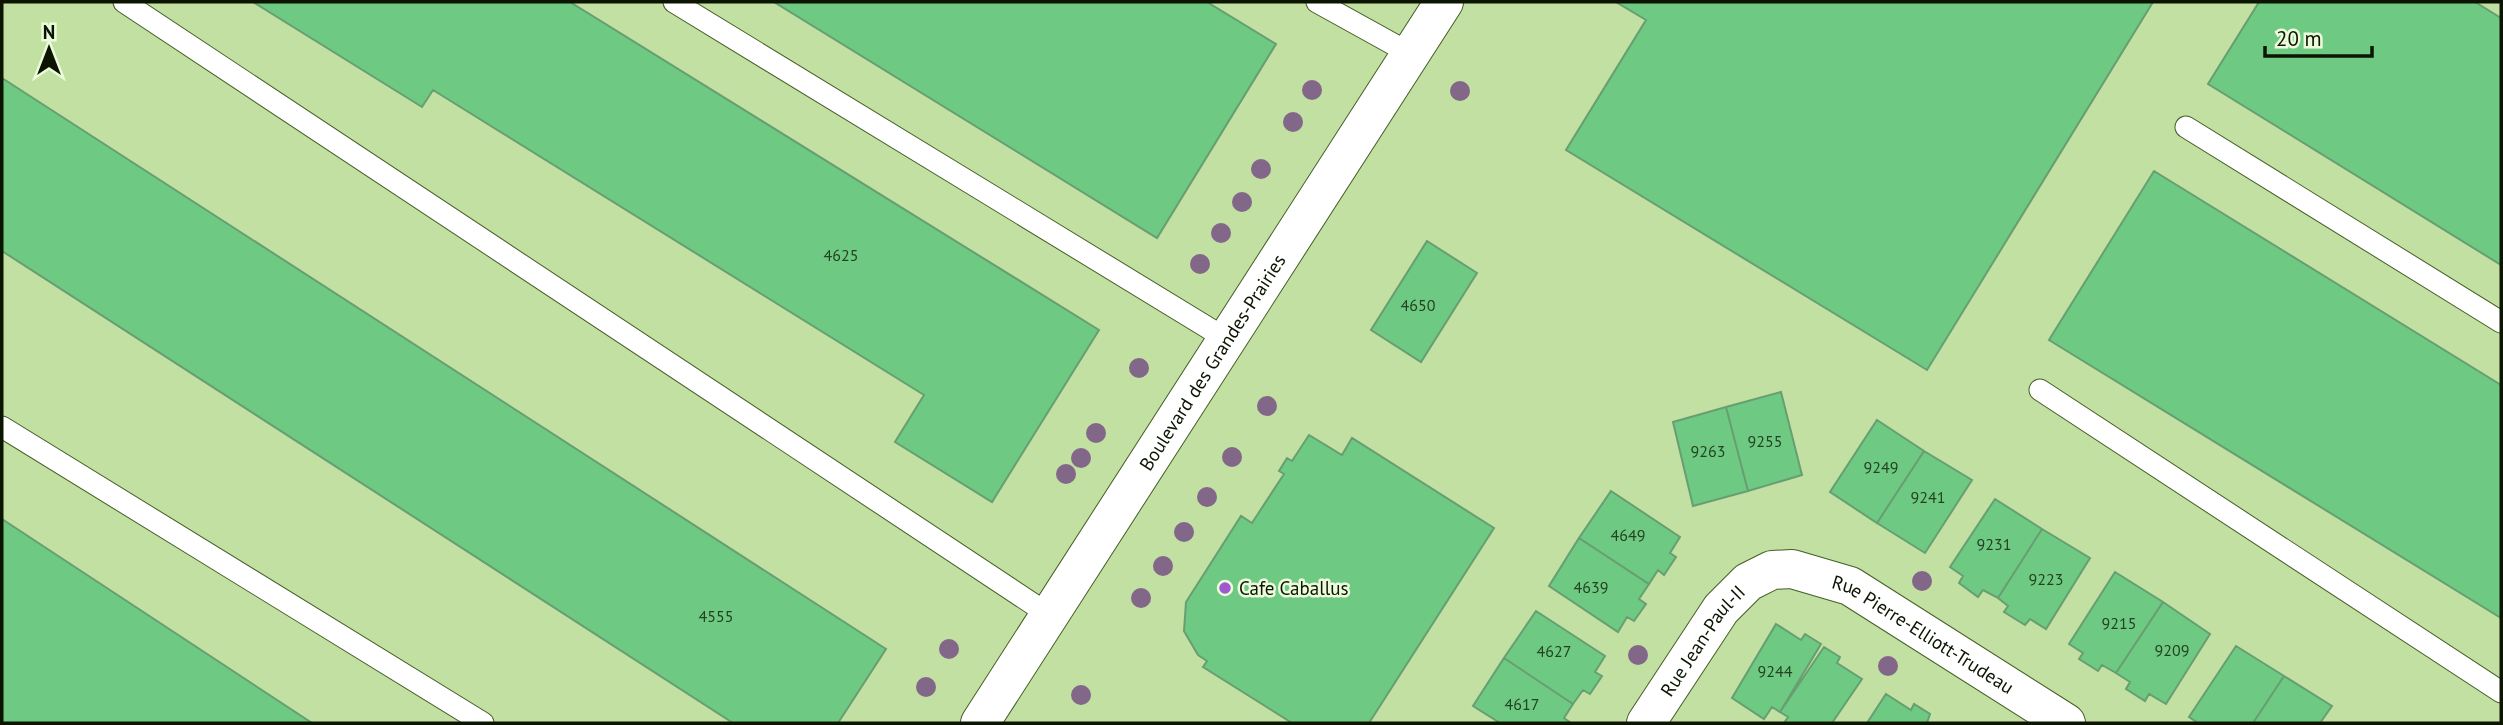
<svg xmlns="http://www.w3.org/2000/svg" width="2503" height="725" viewBox="0 0 2503 725" font-family="'PT Sans',sans-serif">
<style>
.building{fill:#6ec982;stroke:#679e72;stroke-width:2}
.lines{fill:none;stroke-linecap:round;stroke-linejoin:round}
.service-casing{stroke:#455e26;stroke-width:23}
.minor-casing{stroke:#455e26;stroke-width:40}
.secondary-casing{stroke:#455e26;stroke-width:40}
.service{stroke:#fff;stroke-width:21}
.minor{stroke:#fff;stroke-width:38}
.secondary{stroke:#fff;stroke-width:38}
.tree{fill:#826788}
.poi-dot{fill:#9e59ce;stroke:#ebfbdc;stroke-width:2.5}
.labels{text-anchor:middle;dominant-baseline:central;stroke-width:5;stroke-linejoin:round;paint-order:stroke}
.number-label{font-size:16px;fill:#244221}
.street-label{font-size:19px;fill:#0c1501;stroke:#ebfbdc}
.poi-label{font-size:19px;fill:#0c1501;stroke:#ebfbdc;text-anchor:start}
</style>
<rect width="100%" height="100%" fill="#c1e0a2"/>
<path class="building" d="M253 2H570L1099 330 992 502 895 442 924 395 433 90 422 107Z
M774 2H1207L1276 44 1157 238Z
M1616 2H2153L1927 370 1566 150 1646 20Z
M2259 2H2475L2501 18V265L2208 84Z
M2 78 886 649 838 723H733L2 251Z
M2154 171 2501 385V618L2049 340Z
M1427 241 1477 273 1421 362 1371 330Z
M1781 392 1802 475 1748 491 1726 407Z
M1726 407 1748 491 1693 506 1673 422Z
M1877 420 1924 451 1877 523 1830 492Z
M1309 435 1342 455 1352 438 1494 528 1369 723H1292L1203 667 1207 661 1198 655 1184 631 1186 602 1241 516 1252 523 1284 474 1279 471 1287 458 1292 461Z
M1924 451 1972 480 1925 553 1877 523Z
M1611 491 1680 537 1670 553 1676 557 1664 575 1658 570 1649 584 1579 538Z
M1995 499 2042 529 1998 598 1983 590 1978 597 1959 583 1963 576 1950 567Z
M2 519 312 723H2Z
M2042 529 2090 558 2046 629 2030 619 2025 625 2004 612 2008 606 1998 598Z
M1579 538 1649 584 1639 599 1646 604 1634 621 1627 617 1618 632 1549 586Z
M2115 572 2163 602 2116 673 2102 665 2098 671 2079 659 2083 653 2069 644Z
M2163 602 2210 634 2166 704 2149 694 2145 701 2126 689 2130 682 2116 673Z
M1536 611 1605 656 1595 672 1602 676 1590 694 1583 690 1573 704 1504 658Z
M1776 624 1801 640 1805 634 1821 644 1780 712 1772 707 1764 719 1732 698Z
M2236 646 2284 676 2253 723H2198L2189 717Z
M1824 647 1840 657 1837 663 1862 679 1832 723H1784L1788 717 1780 712Z
M1504 658 1573 704 1564 718 1571 723H1500L1473 706Z
M2284 676 2332 706 2320 723H2253Z
M1886 694 1911 710 1914 704 1930 714 1927 723H1867Z"/>
<g class="lines">
<g class="service-casing">
<path id="service" d="M124 2 1051 616
M674 2 1228 340
M1317 2 1411 54
M2186 127 2501 322
M2040 390 2501 692
M2 427 483 723"/>
</g>
<g class="minor-casing">
<g id="minor">
<path id="s1" d="M1646 723 1721 609 1748 582 1772 570 1792 569 1850 586 2066 723"/>
</g>
</g>
<g class="secondary-casing">
<g id="secondary">
<path id="s2" d="M980 723 1444 2"/>
</g>
</g>
<use href="#service" class="service"/>
<use href="#minor" class="minor"/>
<use href="#secondary" class="secondary"/>
</g>
<g class="tree">
<circle cx="1312" cy="90" r="10"/>
<circle cx="1460" cy="91" r="10"/>
<circle cx="1293" cy="122" r="10"/>
<circle cx="1261" cy="169" r="10"/>
<circle cx="1242" cy="202" r="10"/>
<circle cx="1221" cy="233" r="10"/>
<circle cx="1200" cy="264" r="10"/>
<circle cx="1139" cy="368" r="10"/>
<circle cx="1267" cy="406" r="10"/>
<circle cx="1096" cy="433" r="10"/>
<circle cx="1232" cy="457" r="10"/>
<circle cx="1081" cy="458" r="10"/>
<circle cx="1066" cy="474" r="10"/>
<circle cx="1207" cy="497" r="10"/>
<circle cx="1184" cy="532" r="10"/>
<circle cx="1163" cy="566" r="10"/>
<circle cx="1922" cy="581" r="10"/>
<circle cx="1141" cy="598" r="10"/>
<circle cx="949" cy="649" r="10"/>
<circle cx="1638" cy="655" r="10"/>
<circle cx="1888" cy="666" r="10"/>
<circle cx="926" cy="687" r="10"/>
<circle cx="1081" cy="695" r="10"/>
</g>
<circle class="poi-dot" cx="1225" cy="588" r="7"/>
<g class="labels">
<g class="number-label">
<text x="841" y="255">4625</text>
<text x="1418" y="305">4650</text>
<text x="1765" y="441">9255</text>
<text x="1708" y="451">9263</text>
<text x="1881" y="467">9249</text>
<text x="1928" y="497">9241</text>
<text x="1628" y="535">4649</text>
<text x="1994" y="544">9231</text>
<text x="2046" y="579">9223</text>
<text x="1591" y="587">4639</text>
<text x="716" y="616">4555</text>
<text x="2119" y="623">9215</text>
<text x="2172" y="650">9209</text>
<text x="1554" y="651">4627</text>
<text x="1775" y="671">9244</text>
<text x="1522" y="704">4617</text>
</g>
<g class="street-label">
<text stroke="none"><textPath href="#s2" startOffset="429">Boulevard des Grandes-Prairies</textPath></text>
<text stroke="none"><textPath href="#s1" startOffset="369">Rue Pierre-Elliott-Trudeau</textPath></text>
<text stroke="none"><textPath href="#s1" startOffset="100">Rue Jean-Paul-II</textPath></text>
</g>
<g class="poi-label">
<text x="1239" y="588">Cafe Caballus</text>
</g>
</g>
<rect width="2503" height="725" fill="none" stroke="#0c1501" stroke-width="7"/>
<g transform="translate(49 49)" stroke="#ebfbdc" stroke-width="5" paint-order="stroke">
<path d="M0-5L12 26L0 18L-12 26Z" fill="#0c1501"/>
<text y="-10" font-size="19" font-weight="bold" text-anchor="middle" fill="#0c1501">N</text>
</g>
<path d="M2265 46v10h107v-10" fill="none" stroke="#0c1501" stroke-width="3.5"/>
<text x="2276" y="46" font-size="21" fill="#0c1501" stroke="#ebfbdc" stroke-width="5" paint-order="stroke">20 m</text>
</svg>
